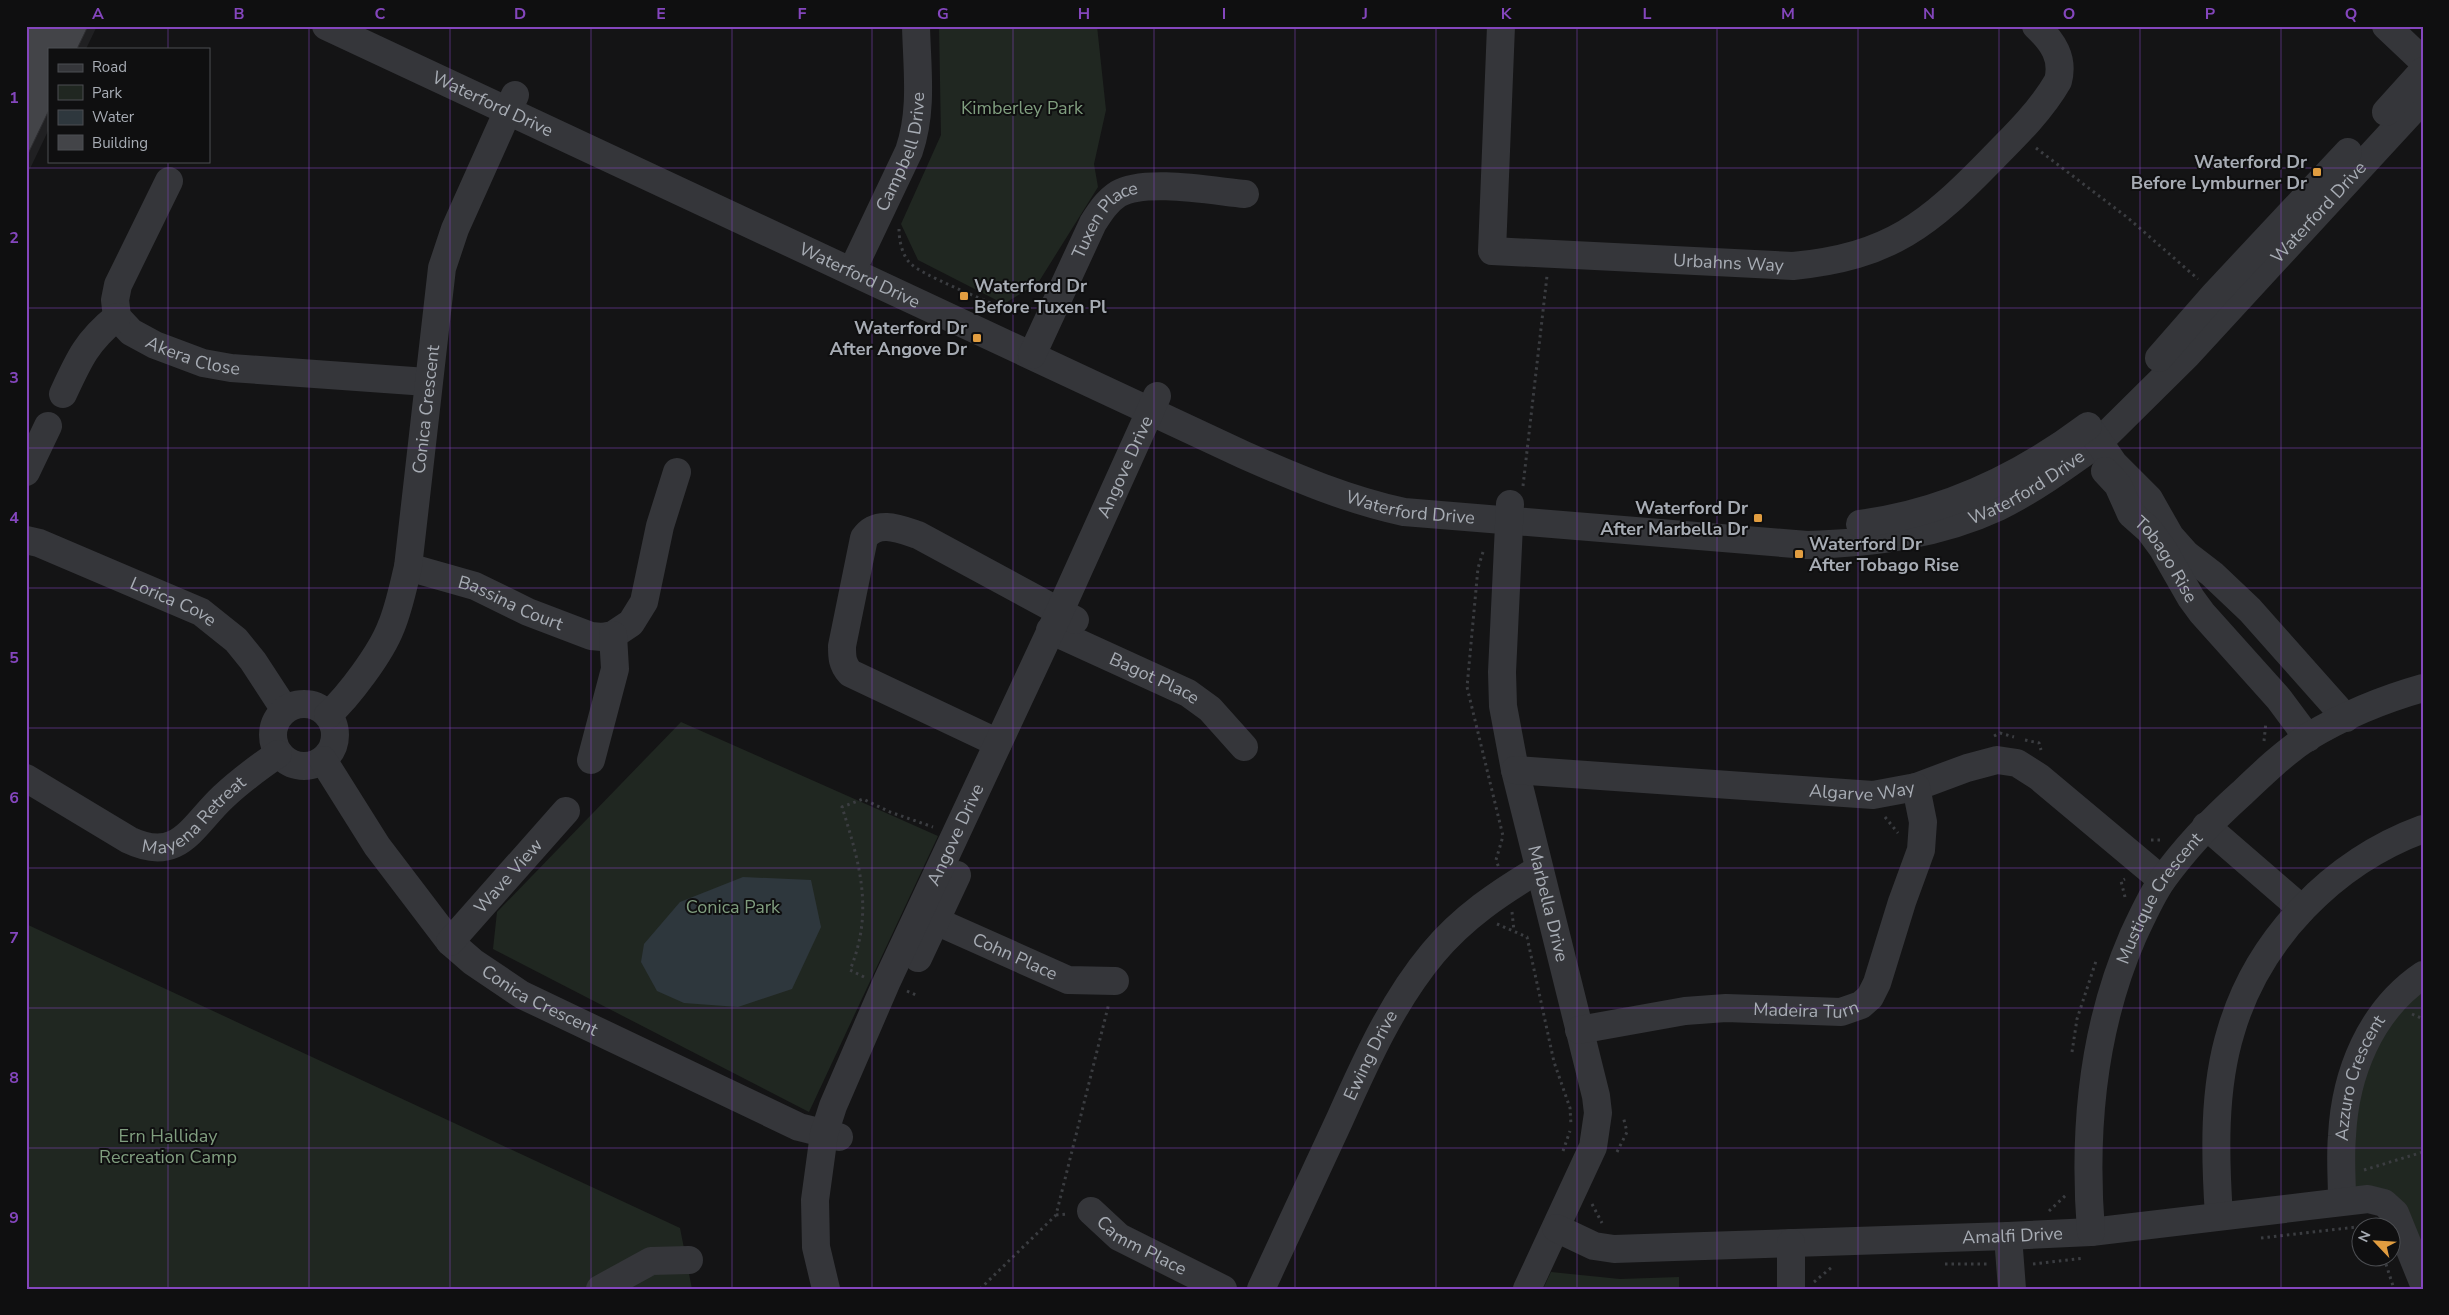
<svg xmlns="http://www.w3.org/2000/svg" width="2449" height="1315" viewBox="0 0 2449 1315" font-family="'Nunito Sans',sans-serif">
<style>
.built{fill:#202022}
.green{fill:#202721}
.water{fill:#2e373d}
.building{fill:#434448;stroke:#2e2e31}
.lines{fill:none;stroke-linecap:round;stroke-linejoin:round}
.path{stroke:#3b3d41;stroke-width:3;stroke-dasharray:2.5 4;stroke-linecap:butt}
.minor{stroke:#35363a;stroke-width:28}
.grid{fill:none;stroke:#8446bd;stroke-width:1;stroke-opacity:0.55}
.poi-dot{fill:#e19d40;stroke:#0f0f10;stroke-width:2}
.labels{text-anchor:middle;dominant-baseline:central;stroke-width:4;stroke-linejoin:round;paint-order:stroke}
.street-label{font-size:18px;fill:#a7acb4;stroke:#0f0f10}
.park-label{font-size:18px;fill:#809e7f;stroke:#0f0f10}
.poi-label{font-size:18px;font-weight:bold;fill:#a7acb4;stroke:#0f0f10;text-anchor:end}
.neatline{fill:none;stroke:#8446bd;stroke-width:2}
.grid-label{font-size:16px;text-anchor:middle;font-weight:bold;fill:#8446bd}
</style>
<rect width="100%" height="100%" fill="#141415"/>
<path class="built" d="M26 26H97L86 49H49V129L26 177Z"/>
<path class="green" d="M939 26H1097L1106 110 1094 164 1098 187 1038 283 1004 304 918 260 901 224 941 135Z
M681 722 938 836 809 1112 493 949 497 912Z
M26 924 680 1228 692 1289H26Z
M2423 975V1282L2395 1213 2342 1201 2350 1079Z
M1551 1272 1620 1279 1679 1277V1289H1543Z"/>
<path class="water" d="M743 877 811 880 821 927 792 989 738 1007 684 1003 657 991 641 962 644 944 680 902Z"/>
<path class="building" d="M26 26H88L77 49H49V110L26 158Z"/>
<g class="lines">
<path class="path" d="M2036 148 2128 218 2198 279
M899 229C899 240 902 255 910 263 921 275 983 299 1002 308L1015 310 1028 304
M1523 486 1547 276
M1483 552 1478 568 1467 687 1503 836 1496 860 1499 868
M1994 736 2000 733 2014 737
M2025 740 2039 743 2041 750
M2264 741 2266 722
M1885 817 1898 833
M2151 840H2164
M2125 897 2121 881 2125 879
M1512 912 1514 931
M1497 924 1527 937 1554 1062 1570 1108 1571 1125
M864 977 850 970C874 912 860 864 842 807L863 799 890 812 933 827
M907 991 918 996
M2412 1014 2423 1019
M2072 1052 2077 1019 2096 961
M1563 1151 1570 1131
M1617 1152 1627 1132 1623 1116
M2364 1170 2423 1152
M1592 1204 1602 1223
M2049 1211 2066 1195
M1056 1215 1068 1214
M2261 1238 2357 1227 2362 1230
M2384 1258 2394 1289
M1945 1264H1987
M2033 1264 2084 1258
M1814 1282 1832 1267
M980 1289 1056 1215 1109 1003"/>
<g class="minor">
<path id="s1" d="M326 26 1244 455C1296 478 1348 500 1404 512L1807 545C1873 543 1938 535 1998 507 2033 490 2066 466 2098 443L2187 355 2423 99"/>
<path id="s2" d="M1501 26 1492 251 1793 266C1891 256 1928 225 1994 157 2017 134 2042 109 2058 81 2064 58 2053 42 2036 26"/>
<path d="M2386 26 2423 61"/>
<path d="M2386 112 2423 71"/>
<path id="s3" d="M169 181 118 285 115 300 117 317 131 332 155 345 203 363 231 368 427 382"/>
<path id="s4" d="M852 271 909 151C923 110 917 69 916 26"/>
<path id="s5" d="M1032 355 1093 223C1100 212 1107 201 1118 194 1145 178 1213 191 1245 194"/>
<path d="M2159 358 2215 294 2348 152"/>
<path d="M63 394C79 359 87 341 117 317"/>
<path d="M2089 428 2114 464 2149 499 2170 536 2186 554 2212 574 2250 610 2346 718"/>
<path id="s6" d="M2105 471 2118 485 2131 514 2149 530 2163 549 2191 598 2202 613 2279 699 2308 738"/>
<path d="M26 472 48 426"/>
<path id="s7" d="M1510 504 1502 672 1503 706 1515 770 1596 1096 1598 1113 1593 1147 1527 1289"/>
<path d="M1860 524C1945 513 2020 477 2088 426"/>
<path id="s8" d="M26 540 39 543 201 612 236 640 253 661 285 710"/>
<path id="s9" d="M408 567 475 586 528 612 591 636 602 637 613 635 631 623 644 602 660 526 677 472"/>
<path id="s10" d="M1050 630 1188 693 1210 709 1244 747"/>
<circle cx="304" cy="735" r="31"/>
<path id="s11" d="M328 715C349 696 381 653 391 627 399 608 403 587 408 567L442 268 455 229 515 95"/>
<path d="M998 743 850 673C842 664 842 657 842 646L864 538C877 519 900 529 918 535L1075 620"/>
<path id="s12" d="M323 760 377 846 450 942 473 962 522 995 799 1127 839 1137"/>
<path d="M591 760 615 669 613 635"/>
<path id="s13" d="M1515 770 1873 795 1916 787 1967 768 1997 760 2017 763 2039 777 2162 880"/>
<path id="s14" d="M26 778 129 840C179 864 192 826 223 797 240 781 259 767 278 754"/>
<path d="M2206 826 2302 909"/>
<path id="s15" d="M920 914 1068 980 1115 981"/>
<path id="s16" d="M450 942 566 811"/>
<path d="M918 958 957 875"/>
<path id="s17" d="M1579 1030 1685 1011 1726 1008 1841 1012 1861 1005 1870 997 1877 983 1902 902 1921 850 1923 822 1916 787"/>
<path id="s18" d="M2342 1201C2342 1179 2340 1157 2342 1136 2345 1074 2370 1011 2423 975"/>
<path id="s19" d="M1091 1211 1119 1237 1223 1289"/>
<path d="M2219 1216C2215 1156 2213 1089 2231 1031 2258 939 2333 862 2423 829"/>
<path id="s20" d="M1556 1228 1594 1246 1614 1249 2008 1236 2091 1232 2368 1199 2384 1203 2395 1213 2423 1282"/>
<path id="s21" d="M2091 1232C2083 1130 2092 1030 2133 936 2142 917 2151 896 2163 879 2186 847 2213 819 2242 793 2262 774 2285 752 2308 737 2343 716 2384 699 2423 688"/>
<path d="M2008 1236 2012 1289"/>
<path d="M1791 1243V1289"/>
<path d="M600 1289 651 1261 689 1260"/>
<path id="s22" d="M826 1289 816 1247 815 1200 824 1134 833 1106 887 981 1059 613 1157 396"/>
<path id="s23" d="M1261 1289C1287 1233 1313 1177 1339 1121 1365 1063 1392 1002 1433 953 1463 917 1499 893 1539 869"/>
</g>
</g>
<path class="grid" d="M168 26V49M309 26V1289M450 26V1289M591 26V1289M732 26V1289M872 26V1289M1013 26V1289M1154 26V1289M1295 26V1289M1436 26V1289M1577 26V1289M1717 26V1289M1858 26V1289M1999 26V1289M2140 26V1289M2281 26V1289M168 161V1289M26 168H2423M26 308H2423M26 448H2423M26 588H2423M26 728H2423M26 868H2423M26 1008H2423M26 1148H2423"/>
<g class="poi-dot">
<rect x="2312" y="167" width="10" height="10" rx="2.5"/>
<rect x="959" y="291" width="10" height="10" rx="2.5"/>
<rect x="972" y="333" width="10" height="10" rx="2.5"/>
<rect x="1753" y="513" width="10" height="10" rx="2.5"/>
<rect x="1794" y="549" width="10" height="10" rx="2.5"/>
</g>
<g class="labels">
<g class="street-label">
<text stroke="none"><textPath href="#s1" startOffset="184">Waterford Drive</textPath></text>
<text stroke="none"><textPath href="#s4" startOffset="130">Campbell Drive</textPath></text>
<text stroke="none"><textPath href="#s1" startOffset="2222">Waterford Drive</textPath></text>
<text stroke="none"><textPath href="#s5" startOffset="156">Tuxen Place</textPath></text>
<text stroke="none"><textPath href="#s2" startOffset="462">Urbahns Way</textPath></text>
<text stroke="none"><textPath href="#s1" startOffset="589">Waterford Drive</textPath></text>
<text stroke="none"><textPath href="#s3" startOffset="236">Akera Close</textPath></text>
<text stroke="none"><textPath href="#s11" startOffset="330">Conica Crescent</textPath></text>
<text stroke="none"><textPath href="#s22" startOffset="889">Angove Drive</textPath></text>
<text stroke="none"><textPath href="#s1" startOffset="1818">Waterford Drive</textPath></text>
<text stroke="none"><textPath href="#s1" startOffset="1189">Waterford Drive</textPath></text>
<text stroke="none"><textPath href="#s6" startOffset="109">Tobago Rise</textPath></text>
<text stroke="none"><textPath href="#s8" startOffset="160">Lorica Cove</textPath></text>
<text stroke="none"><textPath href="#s9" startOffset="109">Bassina Court</textPath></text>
<text stroke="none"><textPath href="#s10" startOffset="115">Bagot Place</textPath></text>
<text stroke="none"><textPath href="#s13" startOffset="348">Algarve Way</textPath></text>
<text stroke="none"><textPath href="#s14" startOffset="198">Mayena Retreat</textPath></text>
<text stroke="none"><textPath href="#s22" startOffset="484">Angove Drive</textPath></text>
<text stroke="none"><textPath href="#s16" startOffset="88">Wave View</textPath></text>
<text stroke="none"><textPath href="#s21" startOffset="348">Mustique Crescent</textPath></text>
<text stroke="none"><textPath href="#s7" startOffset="405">Marbella Drive</textPath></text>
<text stroke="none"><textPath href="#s15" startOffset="104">Cohn Place</textPath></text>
<text stroke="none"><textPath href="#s12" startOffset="330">Conica Crescent</textPath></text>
<text stroke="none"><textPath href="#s17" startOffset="229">Madeira Turn</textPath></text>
<text stroke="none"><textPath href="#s23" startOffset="258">Ewing Drive</textPath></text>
<text stroke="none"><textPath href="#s18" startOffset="126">Azzuro Crescent</textPath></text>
<text stroke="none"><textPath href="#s20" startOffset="461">Amalfi Drive</textPath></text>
<text stroke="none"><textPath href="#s19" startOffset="62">Camm Place</textPath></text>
</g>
<g class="park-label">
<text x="1022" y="108">Kimberley Park</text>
<text x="733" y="907">Conica Park</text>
<text x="168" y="1136">Ern Halliday<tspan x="168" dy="21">Recreation Camp</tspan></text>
</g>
<g class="poi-label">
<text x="2307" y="162">Waterford Dr<tspan x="2307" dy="21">Before Lymburner Dr</tspan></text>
<text x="974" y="286" text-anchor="start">Waterford Dr<tspan x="974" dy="21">Before Tuxen Pl</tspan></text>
<text x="967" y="328">Waterford Dr<tspan x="967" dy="21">After Angove Dr</tspan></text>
<text x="1748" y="508">Waterford Dr<tspan x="1748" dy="21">After Marbella Dr</tspan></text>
<text x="1809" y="544" text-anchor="start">Waterford Dr<tspan x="1809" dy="21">After Tobago Rise</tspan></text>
</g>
</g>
<rect width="2449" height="1315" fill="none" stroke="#0f0f10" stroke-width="55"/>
<rect x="48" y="48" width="162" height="115" fill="#0f0f10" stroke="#4c4e52"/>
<rect x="58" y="64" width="25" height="8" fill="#35363a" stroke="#4c4e52"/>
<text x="92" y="72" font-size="15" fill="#a7acb4">Road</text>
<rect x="58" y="85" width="25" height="15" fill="#202721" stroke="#4c4e52"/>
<text x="92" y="98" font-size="15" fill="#a7acb4">Park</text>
<rect x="58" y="110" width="25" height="15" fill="#2e373d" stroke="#4c4e52"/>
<text x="92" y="122" font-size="15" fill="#a7acb4">Water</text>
<rect x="58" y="135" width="25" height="15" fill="#434448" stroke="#4c4e52"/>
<text x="92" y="148" font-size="15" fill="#a7acb4">Building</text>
<g transform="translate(2376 1242) rotate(295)"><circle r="24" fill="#0f0f10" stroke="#4c4e52"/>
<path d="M0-4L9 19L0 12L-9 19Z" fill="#e19d40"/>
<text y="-8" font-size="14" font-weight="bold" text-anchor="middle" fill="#a7acb4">N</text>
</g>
<rect x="28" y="28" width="2394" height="1260" class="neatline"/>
<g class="grid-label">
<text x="98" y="19">A</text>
<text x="239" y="19">B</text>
<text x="380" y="19">C</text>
<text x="520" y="19">D</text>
<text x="661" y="19">E</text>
<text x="802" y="19">F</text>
<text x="943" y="19">G</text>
<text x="1084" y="19">H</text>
<text x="1224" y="19">I</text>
<text x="1365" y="19">J</text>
<text x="1506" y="19">K</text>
<text x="1647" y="19">L</text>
<text x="1788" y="19">M</text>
<text x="1929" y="19">N</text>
<text x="2069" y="19">O</text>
<text x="2210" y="19">P</text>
<text x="2351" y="19">Q</text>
<text x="14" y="103">1</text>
<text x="14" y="243">2</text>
<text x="14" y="383">3</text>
<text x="14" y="523">4</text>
<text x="14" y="663">5</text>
<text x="14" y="803">6</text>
<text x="14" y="943">7</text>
<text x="14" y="1083">8</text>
<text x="14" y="1223">9</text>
</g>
</svg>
